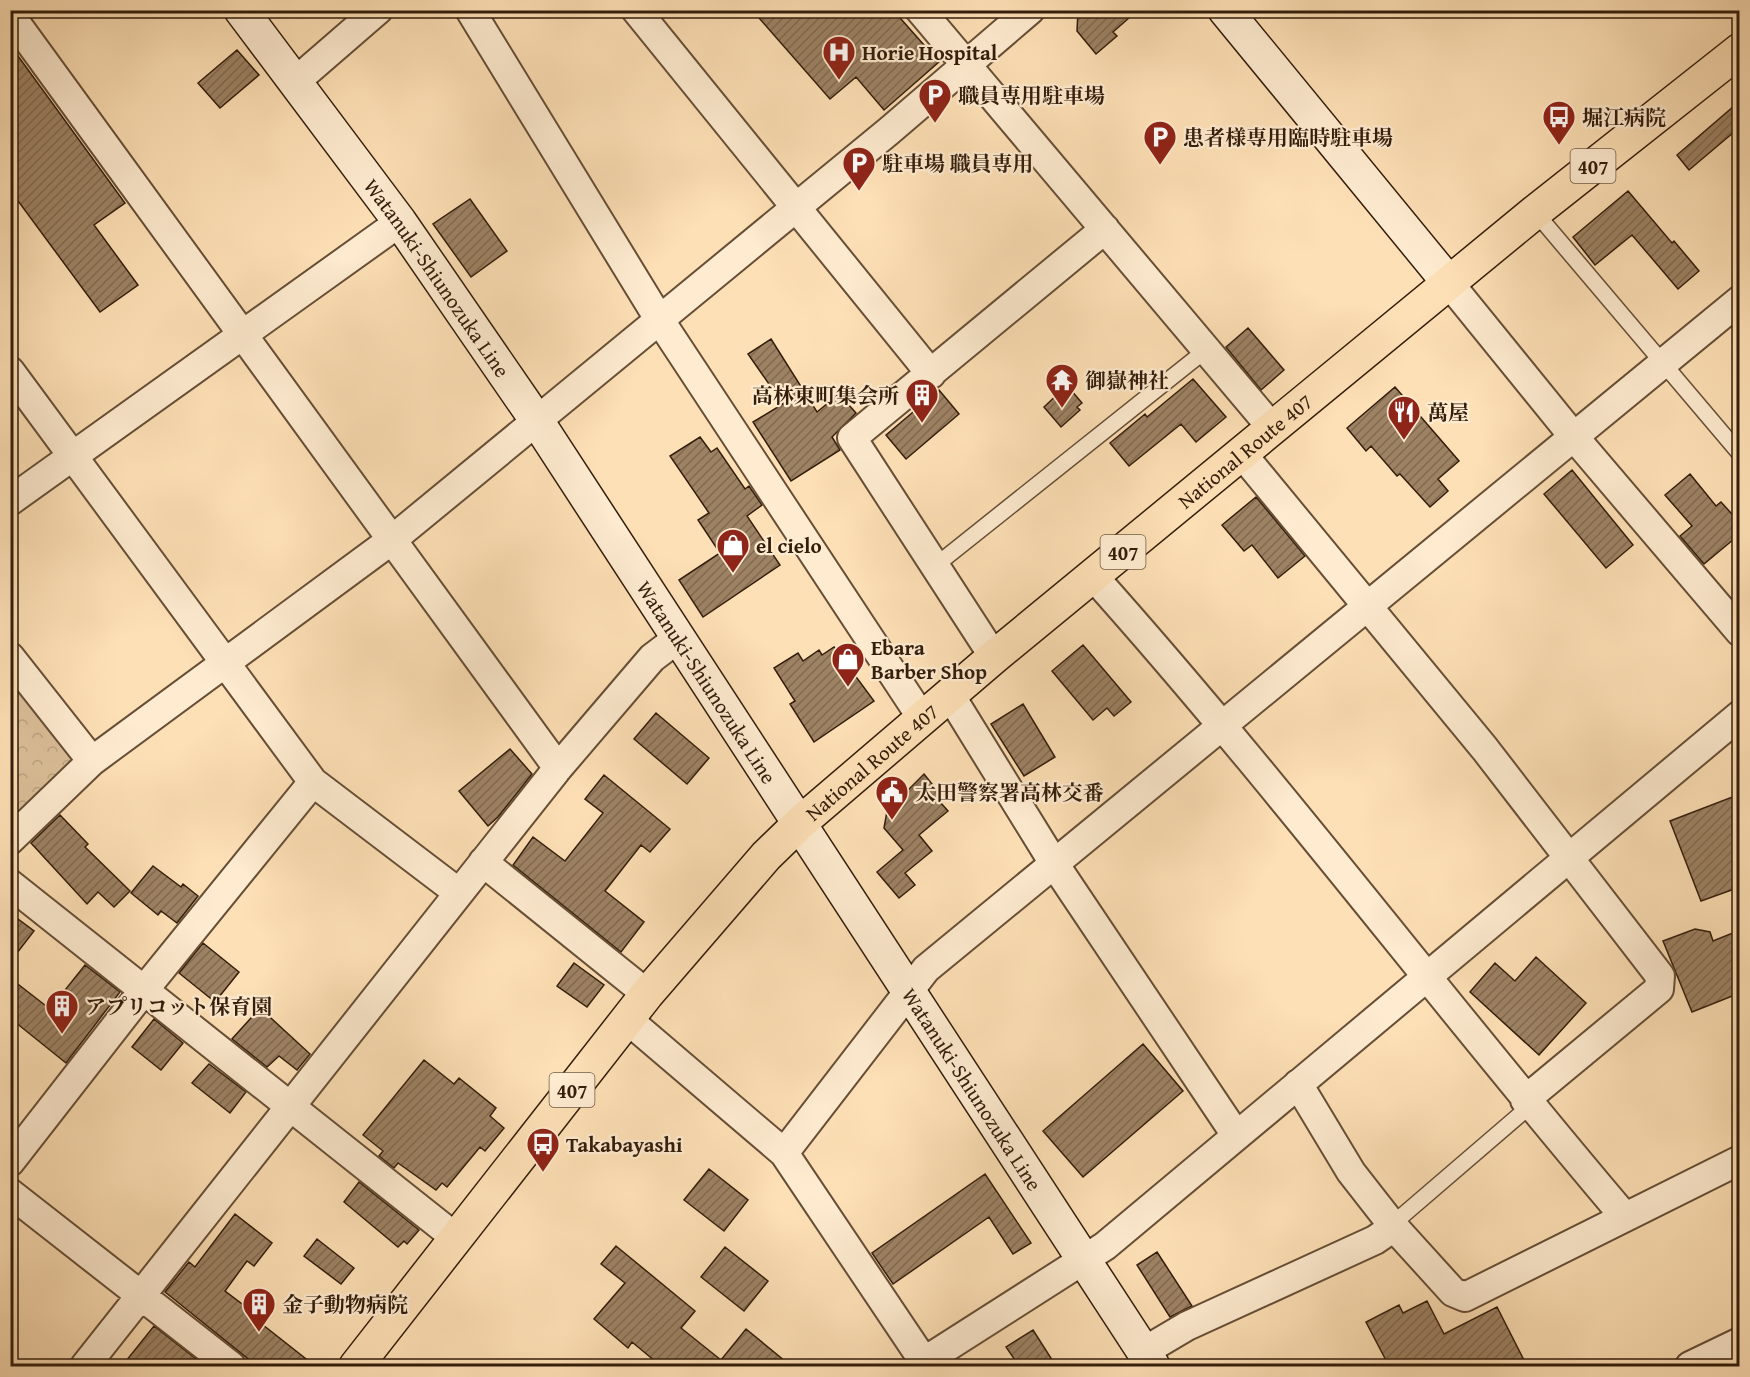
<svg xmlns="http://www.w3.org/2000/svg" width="1750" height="1377" viewBox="0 0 1750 1377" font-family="'Gentium Book Plus','Noto Serif JP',serif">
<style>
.park{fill:url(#park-crowns);stroke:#876e52;stroke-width:1.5}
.building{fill:url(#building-hatch);stroke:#331d0b;stroke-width:1.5}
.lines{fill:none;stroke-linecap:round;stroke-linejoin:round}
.lane-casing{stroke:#664e36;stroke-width:18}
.street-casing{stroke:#664e36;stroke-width:32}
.secondary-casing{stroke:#331d0b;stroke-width:36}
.highway-casing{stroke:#331d0b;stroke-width:36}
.lane{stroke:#feebd0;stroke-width:15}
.street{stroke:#feebd0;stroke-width:28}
.secondary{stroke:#feebd0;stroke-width:33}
.highway{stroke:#fee0b6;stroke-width:33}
.labels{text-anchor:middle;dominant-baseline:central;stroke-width:4.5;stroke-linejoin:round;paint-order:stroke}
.shield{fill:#feebd0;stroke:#705b46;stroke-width:1.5}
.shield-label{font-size:20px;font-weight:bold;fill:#331d0b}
.poi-label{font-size:21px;font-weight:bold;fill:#331d0b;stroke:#feebd0;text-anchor:start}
.street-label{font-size:21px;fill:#331d0b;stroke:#feebd0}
</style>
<defs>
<pattern id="park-crowns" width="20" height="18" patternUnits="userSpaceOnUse" patternTransform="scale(1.5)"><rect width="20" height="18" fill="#dbbf99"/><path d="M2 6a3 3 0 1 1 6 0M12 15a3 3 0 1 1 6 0" fill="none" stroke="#bca482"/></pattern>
<pattern id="building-hatch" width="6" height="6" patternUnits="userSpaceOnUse" patternTransform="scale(1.5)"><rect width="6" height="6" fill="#9d8264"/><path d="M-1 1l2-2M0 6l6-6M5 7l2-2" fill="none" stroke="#816a51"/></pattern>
</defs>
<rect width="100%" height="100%" fill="#fee0b6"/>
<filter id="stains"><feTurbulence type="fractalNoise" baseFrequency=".00333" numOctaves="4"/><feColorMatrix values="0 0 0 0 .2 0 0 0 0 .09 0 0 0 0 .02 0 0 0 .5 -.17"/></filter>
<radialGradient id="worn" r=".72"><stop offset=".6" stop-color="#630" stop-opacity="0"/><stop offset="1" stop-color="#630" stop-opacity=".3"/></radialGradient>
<path class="park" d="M11 673 80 760 11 822Z"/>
<path class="building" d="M752 10H893L939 62 884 110 856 77 830 99Z
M1078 10H1138L1113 32 1117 36 1096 54 1077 31Z
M10 45 125 203 94 225 138 285 100 312 10 190Z
M237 50 259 75 220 108 198 83Z
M1740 101V127L1689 170 1677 155Z
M1628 191 1672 243 1674 241 1699 271 1678 289 1632 235 1595 265 1573 237Z
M470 199 507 251 471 277 433 224Z
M1248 328 1284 370 1261 390 1226 347Z
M771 339 817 412 839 394 856 413 832 437 840 450 791 481 753 422 783 404 748 354Z
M1193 379 1226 417 1196 442 1181 424 1129 466 1110 443 1145 414 1147 417Z
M1395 387 1459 461 1438 479 1448 491 1430 507 1400 474 1397 476 1371 446 1366 451 1347 428Z
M1070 389 1082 403 1077 407 1080 410 1061 427 1044 407 1062 390 1065 393Z
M939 390 959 414 906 459 886 435Z
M700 437 711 452 717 448 745 489 749 486 762 505 747 516 780 565 703 617 679 580 720 553 698 520 709 513 670 456Z
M1572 470 1633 545 1606 568 1544 494Z
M1690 474 1716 506 1721 502 1740 523V534L1704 564 1680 536 1692 526 1665 495Z
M1256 497 1305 556 1278 578 1252 545 1244 551 1222 525Z
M1083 645 1131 702 1114 716 1107 708 1093 720 1052 671Z
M834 647 874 701 814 742 790 704 795 701 774 668 798 653 803 661 819 650 822 655Z
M1023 704 1055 757 1024 776 991 724Z
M656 713 709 758 687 784 634 739Z
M510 749 532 774 498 817 488 826 459 791Z
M924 774 944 799 940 802 948 811 919 835 932 851 905 873 915 885 899 898 877 872 903 850 884 828 887 811Z
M604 775 670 829 650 852 641 845 605 891 644 922 621 952 513 865 533 837 565 861 603 813 585 799Z
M1740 794V887L1701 901 1670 821Z
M60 815 88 844 85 847 130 891 114 907 98 892 87 904 31 843Z
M153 866 181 887 183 884 198 896 177 923 161 911 158 915 131 893Z
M10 913 34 931 10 962Z
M1695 929 1710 932 1713 941 1740 930V993L1692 1012 1663 941Z
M203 943 239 972 215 1002 179 973Z
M1536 957 1586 1003 1539 1055 1470 992 1495 963 1515 981Z
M574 963 604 985 587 1007 557 986Z
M85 965 120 992 66 1063 10 1018V978L50 1009Z
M260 1008 310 1054 297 1070 279 1056 267 1067 232 1039Z
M154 1019 183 1043 161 1070 132 1047Z
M1143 1044 1183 1091 1083 1177 1043 1131Z
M424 1060 454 1084 459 1078 496 1108 490 1116 504 1128 485 1151 480 1147 447 1187 442 1183 436 1190 398 1163 394 1168 379 1156 383 1151 363 1135Z
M209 1064 246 1092 230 1113 192 1083Z
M709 1169 748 1200 724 1231 684 1200Z
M985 1174 1031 1243 1013 1254 989 1217 893 1284 872 1253Z
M359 1182 419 1230 407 1244 404 1241 398 1247 344 1202Z
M235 1214 272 1243 254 1266 247 1261 225 1291 246 1307 244 1310 315 1366H257L165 1292 189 1262 195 1267Z
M317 1239 354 1268 341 1284 304 1256Z
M616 1246 695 1311 681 1328 721 1360 746 1329 791 1366H661L632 1342 628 1348 594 1319 625 1283 601 1264Z
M725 1247 768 1281 744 1311 701 1277Z
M1157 1252 1192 1306 1170 1317 1137 1265Z
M1427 1301 1444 1334 1497 1307 1527 1366H1389L1366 1322 1399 1305 1403 1313Z
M154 1326 205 1366H122Z
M1033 1330 1056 1366H1019L1006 1347Z"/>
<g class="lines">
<g class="lane-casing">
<path id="lane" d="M1535 212 1740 454
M935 566 1206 350
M1394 1227 1402 1216 1530 1106"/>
</g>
<g class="street-casing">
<path id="street" d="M470 10 659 319 922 718
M636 10 931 374
M920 10 1273 429
M10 15 558 768
M296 81 378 10
M1449 283 1574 437 1740 632
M10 371 313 782 459 893
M1242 454 1485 749 1660 976 1659 989 1525 1100
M10 501 400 222
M1093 576C1278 783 1445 1006 1625 1217
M10 657 92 761
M994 657 852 438 1105 229
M950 695 1055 865 1236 1135
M10 840 92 761 393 539 889 131 1030 10
M483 862 647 994
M10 884 456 1238
M627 1019 784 1153 927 1366
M1298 1084 1351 1172 1394 1227 1453 1292 1465 1297 1740 1160
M784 1153 926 969 1740 300
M10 1162 144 990 313 782
M10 1193 231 1366
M1143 1352 1187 1326 1375 1240 1394 1227
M85 1366 558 768 652 658 677 639
M917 1366 1105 1246 1740 715
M1690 1366 1740 1342"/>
</g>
<g class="secondary-casing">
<g id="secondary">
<path id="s1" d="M241 10 400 222 537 421 1153 1366"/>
<path d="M1225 10 1449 283"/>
</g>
</g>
<g class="highway-casing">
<g id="highway">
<path id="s2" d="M356 1366 647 994 766 856 800 823 994 657 1535 212 1740 50"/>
</g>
</g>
<use href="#lane" class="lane"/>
<use href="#street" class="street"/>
<use href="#secondary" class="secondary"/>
<use href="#highway" class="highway"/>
</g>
<defs>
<g id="hospital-pin" transform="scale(1.725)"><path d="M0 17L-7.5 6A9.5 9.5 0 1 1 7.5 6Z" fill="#8f2418" stroke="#feebd0"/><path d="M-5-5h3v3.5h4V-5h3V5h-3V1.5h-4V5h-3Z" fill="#fff"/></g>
<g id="parking-pin" transform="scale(1.725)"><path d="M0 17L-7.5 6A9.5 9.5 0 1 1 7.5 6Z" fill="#8f2418" stroke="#feebd0"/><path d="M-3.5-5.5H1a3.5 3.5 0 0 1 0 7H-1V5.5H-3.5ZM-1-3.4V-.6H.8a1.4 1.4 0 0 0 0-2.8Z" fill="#fff"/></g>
<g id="bus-pin" transform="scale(1.725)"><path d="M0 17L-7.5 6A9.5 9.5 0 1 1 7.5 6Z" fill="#8f2418" stroke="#feebd0"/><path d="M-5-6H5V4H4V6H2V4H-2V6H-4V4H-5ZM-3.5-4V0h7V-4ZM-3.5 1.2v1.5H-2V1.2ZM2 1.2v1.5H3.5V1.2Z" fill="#fff"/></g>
<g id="temple-pin" transform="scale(1.725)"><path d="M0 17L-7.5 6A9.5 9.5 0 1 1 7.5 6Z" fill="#8f2418" stroke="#feebd0"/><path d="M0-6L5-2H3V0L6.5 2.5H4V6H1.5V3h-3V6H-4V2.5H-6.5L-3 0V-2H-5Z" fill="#fff"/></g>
<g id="building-pin" transform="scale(1.725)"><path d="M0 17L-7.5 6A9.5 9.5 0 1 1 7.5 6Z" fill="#8f2418" stroke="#feebd0"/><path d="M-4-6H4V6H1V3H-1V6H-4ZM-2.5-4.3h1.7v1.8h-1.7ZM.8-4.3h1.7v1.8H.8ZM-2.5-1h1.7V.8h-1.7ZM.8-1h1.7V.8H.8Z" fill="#fff"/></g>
<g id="restaurant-pin" transform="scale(1.725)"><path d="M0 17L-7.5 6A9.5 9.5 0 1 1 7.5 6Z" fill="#8f2418" stroke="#feebd0"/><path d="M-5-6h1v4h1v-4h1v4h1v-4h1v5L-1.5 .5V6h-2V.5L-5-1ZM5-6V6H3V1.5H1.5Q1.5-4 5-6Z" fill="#fff"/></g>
<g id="shop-pin" transform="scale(1.725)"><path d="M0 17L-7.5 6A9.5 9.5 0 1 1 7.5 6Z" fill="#8f2418" stroke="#feebd0"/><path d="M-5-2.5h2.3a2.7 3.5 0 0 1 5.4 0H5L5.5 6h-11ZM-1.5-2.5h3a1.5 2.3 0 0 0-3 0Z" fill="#fff"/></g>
<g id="civic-pin" transform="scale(1.725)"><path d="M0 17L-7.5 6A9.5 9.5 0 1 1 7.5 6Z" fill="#8f2418" stroke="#feebd0"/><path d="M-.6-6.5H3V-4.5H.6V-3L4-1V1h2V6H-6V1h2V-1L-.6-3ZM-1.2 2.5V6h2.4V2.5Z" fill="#fff"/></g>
</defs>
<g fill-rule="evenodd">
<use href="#hospital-pin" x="839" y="52"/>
<use href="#parking-pin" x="935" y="95"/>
<use href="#bus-pin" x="1559" y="117"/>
<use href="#parking-pin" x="1160" y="137"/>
<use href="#parking-pin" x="859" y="163"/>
<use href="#temple-pin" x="1062" y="380"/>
<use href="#building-pin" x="922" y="395"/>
<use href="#restaurant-pin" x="1404" y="412"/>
<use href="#shop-pin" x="733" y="545"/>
<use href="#shop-pin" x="848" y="659"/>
<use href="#civic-pin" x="892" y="792"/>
<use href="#building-pin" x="62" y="1006"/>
<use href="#bus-pin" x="543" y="1144"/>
<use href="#building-pin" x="259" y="1304"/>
</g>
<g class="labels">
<g class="shield">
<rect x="1570.5" y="149" width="45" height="34" rx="4.5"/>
<rect x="1100.5" y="535" width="45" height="34" rx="4.5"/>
<rect x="549.5" y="1073" width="45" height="34" rx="4.5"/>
</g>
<g class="shield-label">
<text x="1593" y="166">407</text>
<text x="1123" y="552">407</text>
<text x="572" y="1090">407</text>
</g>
<g class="poi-label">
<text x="862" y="52">Horie Hospital</text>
<text x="958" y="95">職員専用駐車場</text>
<text x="1582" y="117">堀江病院</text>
<text x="1183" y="137">患者様専用臨時駐車場</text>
<text x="882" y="163">駐車場 職員専用</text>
<text x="1085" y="380">御嶽神社</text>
<text x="899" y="395" text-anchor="end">高林東町集会所</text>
<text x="1427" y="412">萬屋</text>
<text x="756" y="545">el cielo</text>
<text x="871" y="647">Ebara<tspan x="871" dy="24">Barber Shop</tspan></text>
<text x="915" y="792">太田警察署高林交番</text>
<text x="85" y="1006">アプリコット保育園</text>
<text x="566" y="1144">Takabayashi</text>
<text x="282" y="1304">金子動物病院</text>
</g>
<g class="street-label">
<text stroke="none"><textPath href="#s1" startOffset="332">Watanuki-Shiunozuka Line</textPath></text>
<text stroke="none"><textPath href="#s2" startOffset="1282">National Route 407</textPath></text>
<text stroke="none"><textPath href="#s1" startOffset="818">Watanuki-Shiunozuka Line</textPath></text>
<text stroke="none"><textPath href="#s2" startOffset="796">National Route 407</textPath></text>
<text stroke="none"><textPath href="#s1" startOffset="1304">Watanuki-Shiunozuka Line</textPath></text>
</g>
</g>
<rect width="1750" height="1377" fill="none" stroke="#fee0b6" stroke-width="36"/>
<rect x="12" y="12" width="1726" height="1353" fill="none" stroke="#331d0b" stroke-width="3"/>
<rect x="18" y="18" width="1714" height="1341" fill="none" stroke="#331d0b" stroke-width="1.5"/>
<rect width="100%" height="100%" filter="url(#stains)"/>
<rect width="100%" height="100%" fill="url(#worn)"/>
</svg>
